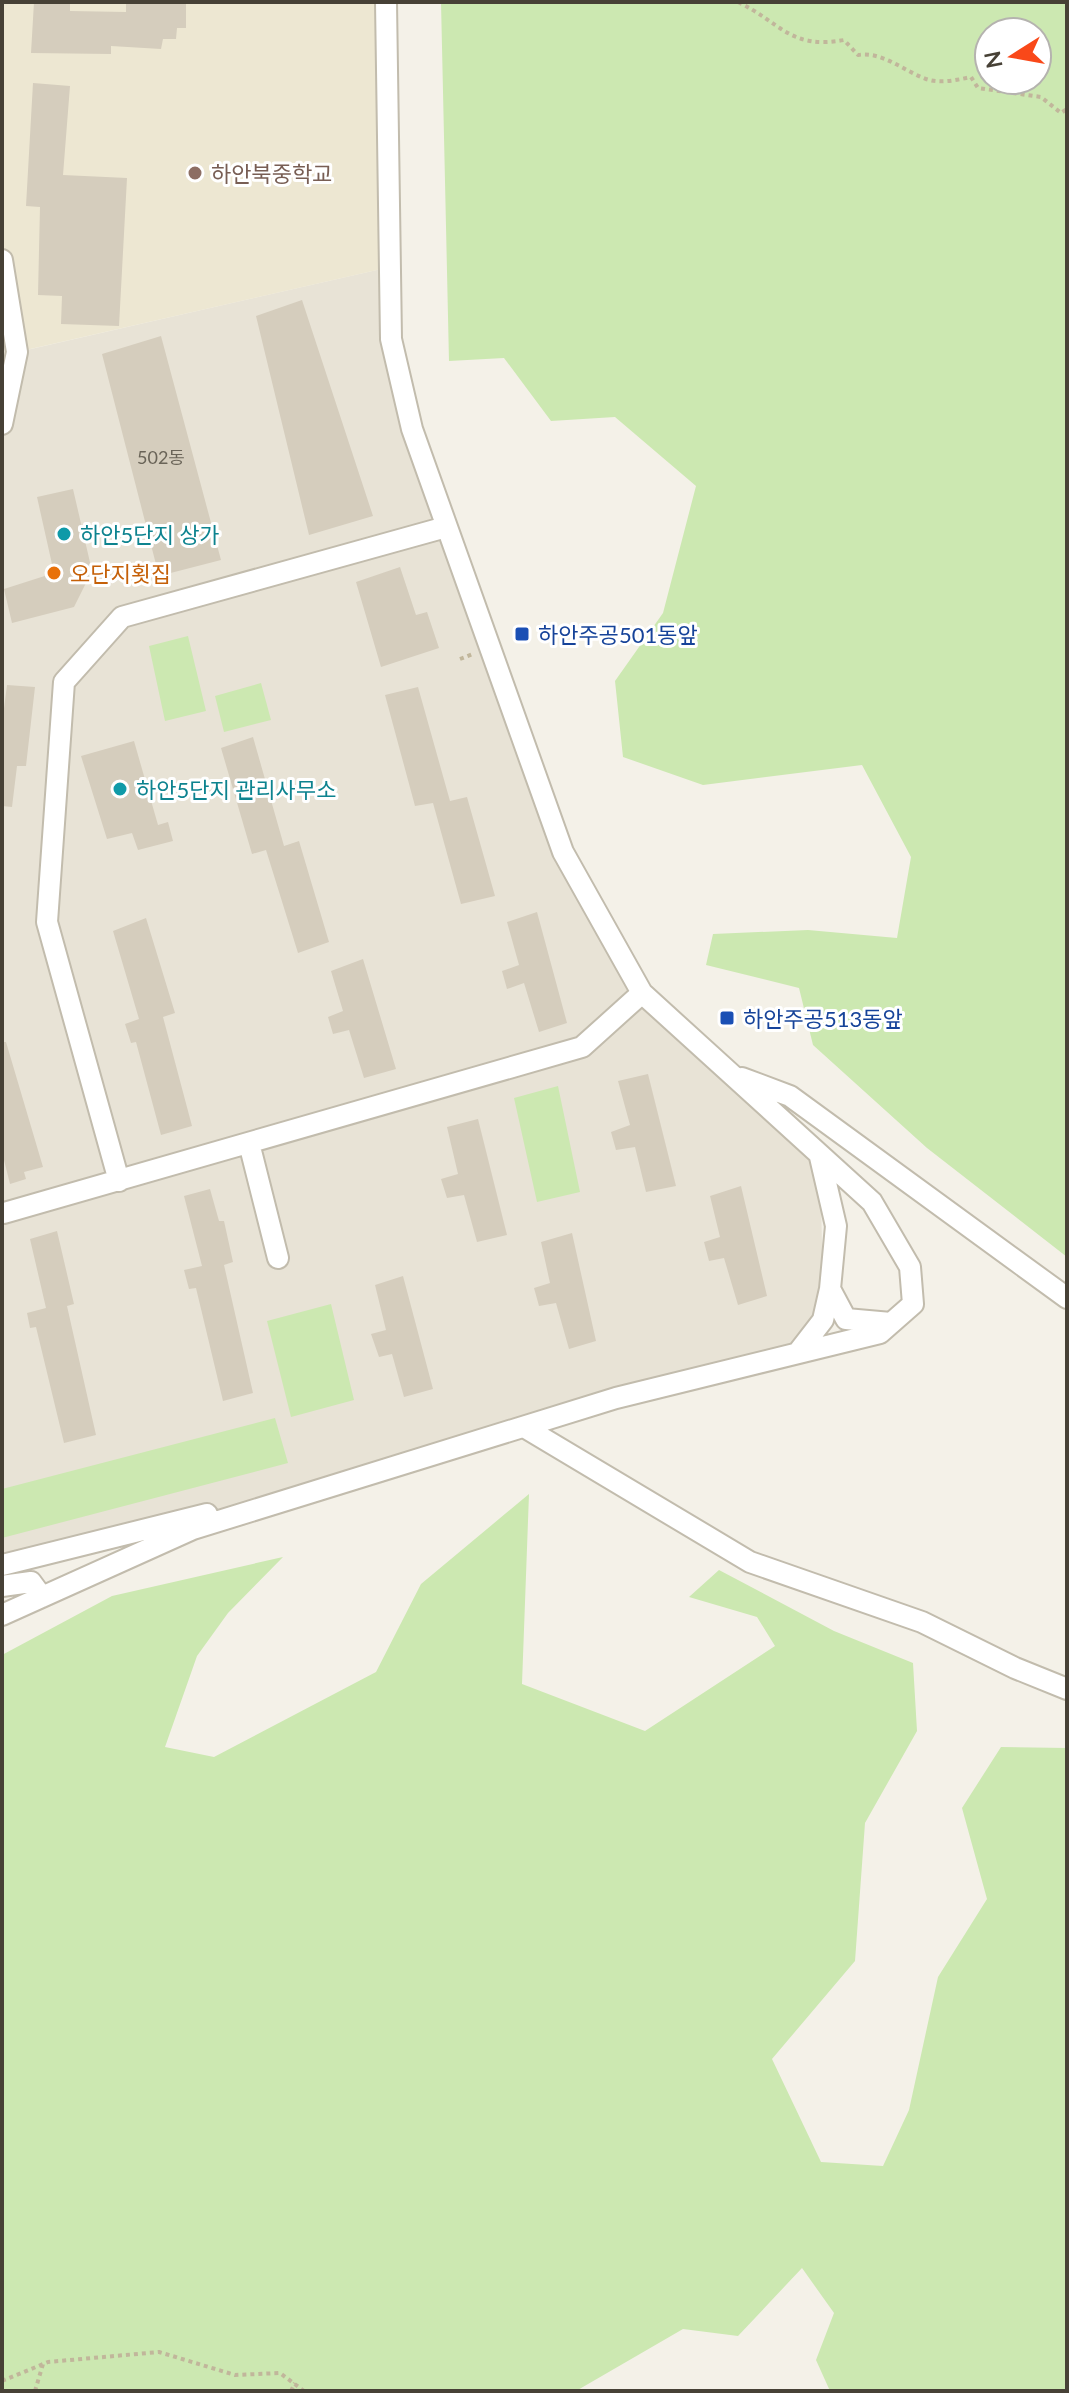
<svg xmlns="http://www.w3.org/2000/svg" width="1069" height="2393" viewBox="0 0 1069 2393" font-family="Lato,'Noto Sans KR',sans-serif">
<style>
.residential{fill:#e8e3d6}
.education{fill:#ede7d2}
.green{fill:#cce8b1;fill-rule:evenodd}
.building{fill:#d5cdbd}
.lines{fill:none;stroke-linecap:round;stroke-linejoin:round}
.minor-casing{stroke:#c2bcad;stroke-width:24}
.path{stroke:#c1b69b;stroke-width:4;stroke-dasharray:4 4;stroke-linecap:butt}
.minor{stroke:#fff;stroke-width:20}
.education-dot{fill:#8d6e63;stroke:#fff;stroke-width:3}
.culture-dot{fill:#0f9aa8;stroke:#fff;stroke-width:3}
.food-dot{fill:#e8710a;stroke:#fff;stroke-width:3}
.transit-dot{fill:#1a4fb4;stroke:#fff;stroke-width:3}
.labels{text-anchor:middle;dominant-baseline:central;stroke-width:6;stroke-linejoin:round;paint-order:stroke}
.number-label{font-size:18px;fill:#6a6458}
.education-label{font-size:22px;fill:#785e54;stroke:#fff;text-anchor:start}
.culture-label{font-size:22px;fill:#0d838f;stroke:#fff;text-anchor:start}
.food-label{font-size:22px;fill:#c56008;stroke:#fff;text-anchor:start}
.transit-label{font-size:22px;fill:#164399;stroke:#fff;text-anchor:start}
</style>
<rect width="100%" height="100%" fill="#f4f1e8"/>
<path class="residential" d="M2 260 18 352 390 267 391 339 563 852 642 993 820 1157 823 1286 799 1351 282 1501 2 1565Z"/>
<path class="education" d="M2 2H386L390 267 17 352 2 260Z"/>
<path class="green" d="M441 2H1067V1257L927 1148 813 1045 799 988 706 965 713 934 808 930 897 938 911 857 862 765 703 785 623 757 615 681 663 613 696 486 615 417 551 421 504 358 449 361ZM989 32H1037V80H989Z
M188 636 206 711 165 721 149 646Z
M261 683 271 720 224 732 215 696Z
M558 1086 580 1192 537 1202 514 1098Z
M331 1304 354 1400 291 1417 267 1321Z
M275 1418 288 1463 2 1538V1489Z
M529 1494 522 1684 645 1731 775 1646 757 1617 689 1597 719 1570 834 1631 913 1663 917 1731 865 1823 855 1961 772 2059 821 2162 883 2166 909 2110 938 1977 987 1899 962 1808 1001 1747 1067 1748V2391H830L816 2360 834 2313 802 2268 738 2336 683 2329 576 2391H2V1655L112 1596 283 1557 228 1613 197 1656 165 1747 214 1757 376 1672 421 1584Z"/>
<path class="building" d="M34 2H70V11L126 12V2L186 3V28H177L176 39H163L161 49 111 46V54L31 53Z
M33 83 70 86 63 175 127 178 119 326 61 324 62 296 38 295 40 207 26 206Z
M302 300 373 516 309 535 256 316Z
M161 336 221 560 159 576 102 354Z
M73 489 92 571 74 607 12 623 4 589 54 573 37 497Z
M400 567 416 615 427 612 439 648 381 667 356 582Z
M7 685 35 687 26 766H17L12 807 2 806V724Z
M418 687 450 801 467 797 495 896 461 904 433 803 415 806 385 695Z
M253 737 284 846 299 841 329 942 298 953 266 850 252 854 221 748Z
M134 741 158 825 168 822 173 841 138 850 132 833 107 839 81 756Z
M537 912 567 1023 539 1032 524 983 507 989 502 971 519 965 507 922Z
M146 918 175 1013 163 1017 192 1126 161 1135 136 1042 131 1043 125 1024 139 1019 113 931Z
M363 959 396 1069 364 1078 349 1030 333 1034 328 1017 343 1011 331 971Z
M2 1042H6L43 1167 24 1172 26 1179 10 1184 2 1152Z
M648 1074 676 1186 646 1192 635 1147 616 1150 611 1132 630 1125 618 1081Z
M478 1119 507 1235 477 1242 464 1195 447 1198 441 1179 458 1174 447 1127Z
M741 1186 767 1296 738 1305 724 1258 709 1261 704 1242 720 1237 710 1196Z
M210 1189 219 1221H224L233 1262 224 1265 253 1393 223 1401 196 1288 189 1289 184 1270 202 1266 184 1196Z
M57 1231 74 1304 67 1306 96 1435 64 1443 36 1327 30 1328 27 1313 46 1308 30 1239Z
M572 1233 596 1341 569 1349 556 1303 539 1306 534 1288 550 1283 541 1242Z
M403 1276 433 1389 404 1397 392 1354 379 1357 371 1334 386 1330 375 1285Z"/>
<g class="lines">
<g class="minor-casing">
<path id="minor" d="M2 260 17 352 2 424
M742 1078 790 1096 1067 1298
M249 1143 278 1258
M119 1181 47 922 64 682 122 617 446 527
M4 1213 582 1047 642 993
M830 1289 846 1319 891 1323
M799 1351 823 1320 830 1289 836 1226 820 1157
M524 1427 750 1562 922 1622 1015 1668 1067 1689
M2 1565 207 1514
M2 1586 31 1582 42 1597
M2 1615 193 1529 616 1398 880 1333 913 1304 910 1267 872 1202 642 993 563 852 412 429 391 339 386 2"/>
</g>
<path class="path" d="M738 2C780 22 790 50 844 40L858 55C882 51 904 71 926 79 941 84 956 80 971 77L978 88 1041 97 1061 113 1067 109
M460 659 473 654
M2 2381 48 2362 159 2352 235 2375 280 2373 304 2391
M35 2391 43 2364
M291 2391 295 2383"/>
<use href="#minor" class="minor"/>
</g>
<circle class="education-dot" cx="195" cy="173" r="8"/>
<g class="culture-dot">
<circle cx="64" cy="534" r="8"/>
<circle cx="120" cy="789" r="8"/>
</g>
<circle class="food-dot" cx="54" cy="573" r="8"/>
<g class="transit-dot">
<rect x="514" y="626" width="16" height="16" rx="4"/>
<rect x="719" y="1010" width="16" height="16" rx="4"/>
</g>
<g class="labels">
<g class="number-label">
<text x="161" y="457">502동</text>
</g>
<g class="education-label">
<text x="211" y="173">하안북중학교</text>
</g>
<g class="culture-label">
<text x="80" y="534">하안5단지 상가</text>
<text x="136" y="789">하안5단지 관리사무소</text>
</g>
<g class="food-label">
<text x="70" y="573">오단지횟집</text>
</g>
<g class="transit-label">
<text x="538" y="634">하안주공501동앞</text>
<text x="743" y="1018">하안주공513동앞</text>
</g>
</g>
<rect width="1069" height="2393" fill="none" stroke="#474136" stroke-width="8"/>
<g transform="translate(1013 56) rotate(259)"><circle r="38" fill="#ffffff" stroke="#b5b3af" stroke-width="2"/>
<path d="M0-6L14 30L0 20L-14 30Z" fill="#f94819"/>
<text y="-12" font-size="22" font-weight="bold" text-anchor="middle" fill="#474136">N</text>
</g>
</svg>
